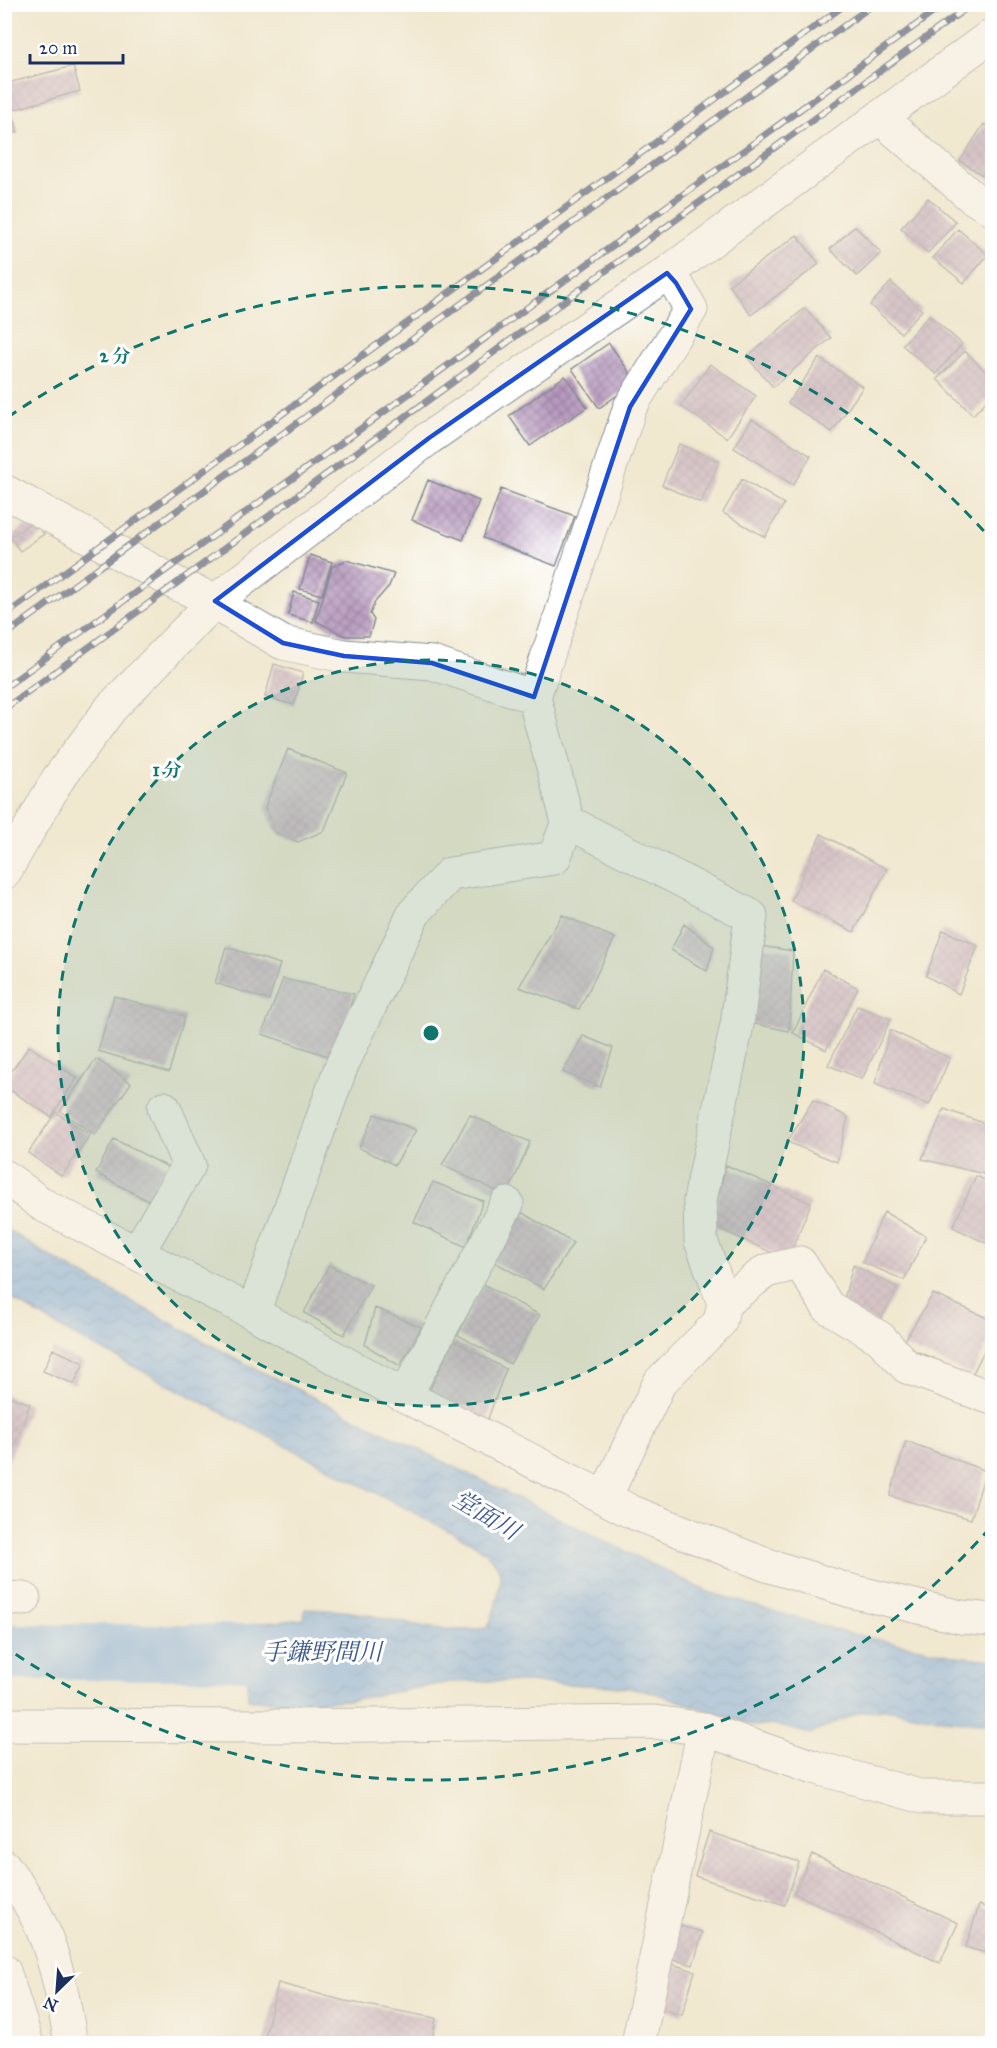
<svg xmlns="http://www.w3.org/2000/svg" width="997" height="2048" viewBox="0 0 997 2048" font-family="'IM FELL Great Primer','Noto Serif JP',serif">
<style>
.water{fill:url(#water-waves);stroke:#4a6ca1;stroke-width:1.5}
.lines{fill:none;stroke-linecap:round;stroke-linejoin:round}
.river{stroke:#78aae4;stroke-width:56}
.building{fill:url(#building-cross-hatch)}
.minor-casing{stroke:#868c96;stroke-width:35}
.minor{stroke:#fff;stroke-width:33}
.rail-casing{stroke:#1b2f5e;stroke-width:7}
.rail{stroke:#fff;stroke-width:4.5;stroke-dasharray:14;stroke-linecap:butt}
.marked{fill:none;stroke:#1d4ed8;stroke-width:4.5;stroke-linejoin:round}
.ring{fill:none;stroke:#0f766e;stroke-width:3;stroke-dasharray:10 8}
.labels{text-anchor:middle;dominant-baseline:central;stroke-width:6;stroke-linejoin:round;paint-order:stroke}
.water-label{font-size:24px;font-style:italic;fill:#3c5a8d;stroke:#fff}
.centre{fill:#0f766e;stroke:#fff;stroke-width:3}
.ring-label{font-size:18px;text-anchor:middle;font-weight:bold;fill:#0f766e;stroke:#fff;stroke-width:6;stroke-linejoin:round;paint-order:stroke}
</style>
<defs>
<pattern id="water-waves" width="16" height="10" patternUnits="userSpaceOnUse" patternTransform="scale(1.5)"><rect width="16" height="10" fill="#78aae4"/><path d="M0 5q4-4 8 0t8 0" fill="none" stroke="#628bbc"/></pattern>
<pattern id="building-cross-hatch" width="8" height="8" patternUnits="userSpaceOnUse" patternTransform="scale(1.5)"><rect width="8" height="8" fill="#b89abe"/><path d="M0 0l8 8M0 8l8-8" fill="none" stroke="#957e9e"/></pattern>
</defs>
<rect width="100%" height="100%" fill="#fff"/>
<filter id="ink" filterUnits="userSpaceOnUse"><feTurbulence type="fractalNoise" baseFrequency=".0167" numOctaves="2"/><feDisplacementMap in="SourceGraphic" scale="12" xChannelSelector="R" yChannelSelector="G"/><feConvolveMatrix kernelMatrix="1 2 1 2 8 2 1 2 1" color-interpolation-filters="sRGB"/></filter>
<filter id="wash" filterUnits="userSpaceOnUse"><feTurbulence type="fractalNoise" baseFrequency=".008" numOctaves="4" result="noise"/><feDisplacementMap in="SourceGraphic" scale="24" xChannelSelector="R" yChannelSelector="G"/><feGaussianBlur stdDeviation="1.35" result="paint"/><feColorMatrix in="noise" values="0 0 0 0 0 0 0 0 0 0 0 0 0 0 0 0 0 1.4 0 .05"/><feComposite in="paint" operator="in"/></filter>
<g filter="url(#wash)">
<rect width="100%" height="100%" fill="#f0e8cf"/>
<path class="water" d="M5 1228 52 1258 246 1364 708 1592 847 1633 958 1656 992 1660V1724L952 1721 885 1709 859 1712 811 1734 772 1724 755 1726 646 1690 609 1686 502 1681 450 1682 350 1700 292 1703 248 1699 247 1625 304 1619 305 1609C321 1610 337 1610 352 1612 396 1619 442 1636 487 1628 494 1617 505 1577 497 1565 493 1558 483 1551 476 1545L66 1331 5 1295Z"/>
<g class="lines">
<path class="river" d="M4 1652H325"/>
</g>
<g id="blocks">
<path class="building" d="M73 66 80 91 12 110 18 132 4 136V84Z
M984 124 992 129V181L960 161Z
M928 198 956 222 928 253 901 228Z
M855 226 881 253 857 276 830 249Z
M958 229 988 255 964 283 933 258Z
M797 235 819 264 751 315 729 285Z
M891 282 922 310 901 333 870 305Z
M805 308 831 338 773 387 747 357Z
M929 315 962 344 936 374 902 345Z
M609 343 636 382 599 408 572 369Z
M965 351 992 378V395L973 415 937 379Z
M819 358 863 387 832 432 788 403Z
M710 364 756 396 727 438 681 406Z
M565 376 587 407 530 446 509 416Z
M752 419 811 456 793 485 734 448Z
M679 444 719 461 701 503 662 485Z
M742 479 784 504 765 537 723 513Z
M428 480 479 501 463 540 412 520Z
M501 489 575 516 556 566 483 538Z
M34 520 44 534 20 551 10 537Z
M310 555 332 562 322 595 300 589Z
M346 560 394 574 389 586 375 602 370 614 374 620 369 636H345L316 621 332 567Z
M294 592 319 600 313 622 288 615Z
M274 664 303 673 294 705 265 697Z
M288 749 347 773 324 831 298 842 276 833 265 807Z
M821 834 887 869 854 932 791 901Z
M562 915 615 938 579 1009 519 987Z
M684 924 714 947 707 971 671 950Z
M943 930 978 946 959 994 926 976Z
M754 945 793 951 789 1031 750 1023Z
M226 947 280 964 269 1000 215 983Z
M823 969 858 988 826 1050 793 1033Z
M283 979 354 994 334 1058 262 1034Z
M114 996 185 1016 169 1072 98 1051Z
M857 1006 891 1019 862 1079 828 1065Z
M890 1030 950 1058 929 1105 875 1084Z
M583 1036 613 1048 600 1087 563 1072Z
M29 1046 77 1078 51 1117 4 1086V1082Z
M96 1059 131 1083 95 1135 60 1111Z
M813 1100 848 1117 837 1162 787 1142Z
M944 1109 992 1126V1176L922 1159Z
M56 1112 90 1135 62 1176 28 1153Z
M375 1114 416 1130 395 1165 359 1148Z
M470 1115 530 1142 507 1196 442 1165Z
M114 1139 172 1169 154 1204 96 1173Z
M726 1165 811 1203 788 1260 711 1225Z
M976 1176 992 1183V1246L953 1227Z
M433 1182 483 1201 466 1247 414 1222Z
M521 1212 573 1243 544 1289 492 1261Z
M884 1212 926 1236 904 1280 862 1262Z
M329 1265 371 1285 344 1335 304 1313Z
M853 1265 898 1288 878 1324 842 1307Z
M483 1284 540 1315 510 1364 458 1335Z
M933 1294 992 1320V1335L972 1375 902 1345Z
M375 1308 421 1327 400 1366 365 1345Z
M454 1341 506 1369 487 1421 429 1391Z
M53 1349 84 1363 74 1384 43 1371Z
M4 1394 30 1404 9 1461 4 1459Z
M906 1441 986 1471 971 1519 890 1496Z
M709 1832 799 1862 785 1905 695 1876Z
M812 1854 958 1923 940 1963 794 1893Z
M979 1905 992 1909V1955L966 1947Z
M672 1924 703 1932 693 1965 662 1956Z
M665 1962 695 1971 682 2015 651 2006Z
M278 1983 345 2001 436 2018 431 2044H263Z"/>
</g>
</g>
<g filter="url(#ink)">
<use href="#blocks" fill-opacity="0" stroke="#868c96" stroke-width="1.5"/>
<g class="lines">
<g class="minor-casing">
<path id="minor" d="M883 116 892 128 972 197 992 209
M4 491 177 584 215 601 226 610 283 643 344 656 432 663 534 697
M568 822 751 916 737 1025 700 1200 701 1241 724 1303 720 1322 660 1382 605 1497
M4 873 58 779 111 708 215 601 429 438 667 273 992 35
M4 1176 43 1205 253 1313 405 1396 632 1512 764 1564 851 1591 961 1617 992 1620
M137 1253 189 1165 164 1108
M724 1303 766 1271 800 1263 828 1307 880 1338 907 1367 992 1398
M253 1313 341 1067 414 913 450 874 554 858 568 822 534 697 630 407 691 309 676 283 667 273
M405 1396 507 1204
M4 1598 24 1599
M4 1725 284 1726 655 1722 704 1729 814 1767 923 1797H992
M4 1866C12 1878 21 1889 28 1901 54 1943 63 1996 71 2044
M4 1971 27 2044
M638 2044 704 1729"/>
</g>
<use href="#minor" class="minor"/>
<g class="rail-casing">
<path id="rail" d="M4 616 846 4
M4 636 874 4
M4 688 945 4
M4 709 972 4"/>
</g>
<use href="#rail" class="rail"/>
</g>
</g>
<path d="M0 0H997V2048H0ZM667 273 676 283 691 309 630 407 534 697 432 663 344 656 283 643 215 601 429 438Z" fill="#f0e8cf" fill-opacity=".55" fill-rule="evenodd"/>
<path class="marked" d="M667 273 676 283 691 309 630 407 534 697 432 663 344 656 283 643 215 601 429 438Z"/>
<circle cx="431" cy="1033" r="373" fill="#0f766e" fill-opacity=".12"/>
<g class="ring">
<circle cx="431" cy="1033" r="373"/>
<path d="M990 1528A747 747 0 0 1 8 1649M8 417A747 747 0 0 1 990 538"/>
</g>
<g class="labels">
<g class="water-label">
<text transform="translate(486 1515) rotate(31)">堂面川</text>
<text x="322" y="1652">手鎌野間川</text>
</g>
</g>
<circle cx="431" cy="1033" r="9" class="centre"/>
<g class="ring-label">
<text x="115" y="362">2 分</text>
<text x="167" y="776">1 分</text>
</g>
<rect width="997" height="2048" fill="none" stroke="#fff" stroke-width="24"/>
<g transform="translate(57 1991) rotate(205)" stroke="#ffffff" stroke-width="4.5" paint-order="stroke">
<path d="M0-4.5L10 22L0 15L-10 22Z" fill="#1b2f5e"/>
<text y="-9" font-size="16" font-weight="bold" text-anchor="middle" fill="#1b2f5e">N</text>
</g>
<path d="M30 54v9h93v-9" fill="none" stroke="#1b2f5e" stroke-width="3"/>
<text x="39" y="54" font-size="18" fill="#1b2f5e" stroke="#ffffff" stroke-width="4.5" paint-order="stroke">20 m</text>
</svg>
